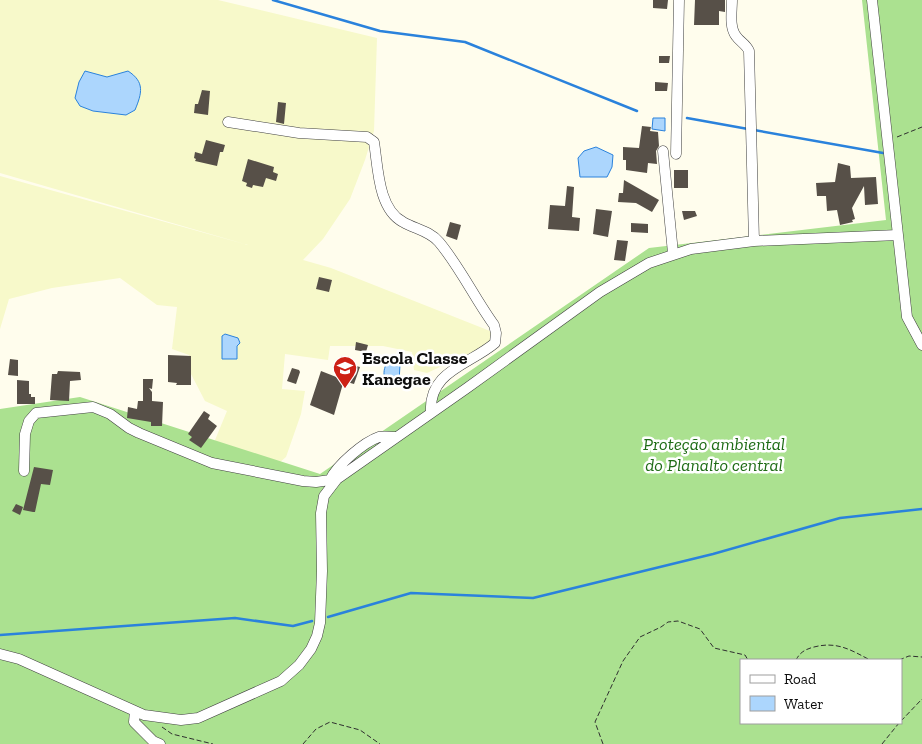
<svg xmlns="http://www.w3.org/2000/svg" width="922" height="744" viewBox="0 0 922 744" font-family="'Zilla Slab',serif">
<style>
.farmland{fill:#f7f9ca}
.forest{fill:#abe190;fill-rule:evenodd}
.water{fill:#acd6fd;stroke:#2a82dc}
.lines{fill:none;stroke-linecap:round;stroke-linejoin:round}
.stream{stroke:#2a82dc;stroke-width:2.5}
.building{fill:#575048}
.minor-casing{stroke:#404040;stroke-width:11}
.path{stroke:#2f2f2f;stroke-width:1;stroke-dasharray:5 2.5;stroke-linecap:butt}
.minor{stroke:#fff;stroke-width:10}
.labels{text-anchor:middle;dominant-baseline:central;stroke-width:5;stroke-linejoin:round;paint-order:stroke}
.poi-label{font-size:18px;font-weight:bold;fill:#0d0d0d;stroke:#fff;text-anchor:start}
.park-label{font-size:18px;font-style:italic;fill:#1f6c16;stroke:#fff}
</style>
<rect width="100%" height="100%" fill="#fffded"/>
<path class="farmland" d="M0 0H218L377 38 374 131 365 160 350 199 323 239 303 260 331 268 490 331 495 339 483 347 427 373 414 370 412 352 383 346H330L328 360 285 354 282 389 305 391 301 414 286 457 272 469 208 457 227 411 205 401 191 374 189 355 172 349 177 307 157 305 120 278 52 288 9 299 0 329V340V176L248 245 0 173Z"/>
<path class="forest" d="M862 0H922V744H0V409L80 397 320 474 649 248 886 220ZM741 660H901V723H741Z"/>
<path class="water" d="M85 71 107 77 128 71C145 82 142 93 135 110L126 115 93 111 80 106 75 98 79 82Z
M653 118H665V131L652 129Z
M596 147 613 155 612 167 607 177H580L578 158 584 151Z
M225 334 238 338 240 343 237 346V359H222V336Z
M390 359 395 360 400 364 399 383 390 385C381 379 383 366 390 359Z"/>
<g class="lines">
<path class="stream" d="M273 0 380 31 465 42 637 111
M687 118 748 129
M754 130 883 153
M328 617 411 593 533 598 713 554 840 518 922 509
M0 635 235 618 293 626 312 621"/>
</g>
<path class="building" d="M653 0H668L667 9 653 8Z
M695 0H725V12L719 11V25H694Z
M659 56H670L669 63H659Z
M655 82 668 83 667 91H655Z
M202 90 210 91 208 115 194 113 195 104H198Z
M278 102 286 103 284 124 276 122Z
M642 126 651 127 650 131 658 132 659 146 656 151 657 164 648 163 647 173 626 170V160H623V147L639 148Z
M206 140 225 145 223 152H220L217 166 195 161 196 159 194 158 195 152 202 154Z
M248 159 274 167 273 172 278 174 276 181 266 178 263 187 253 185 252 188 246 186 247 183 242 181Z
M838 163 850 166 851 178 876 177 878 204 865 205 864 186 852 208 855 219 852 220 853 222 840 225 837 210 827 211 826 196H817L816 183 835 182Z
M674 170H688V188H674Z
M624 180 659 200 652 212 636 203 618 202 619 193H623Z
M567 186 574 187 572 217 580 218 579 231 548 229 550 205 565 206Z
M596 209 612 211 608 237 593 234Z
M682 211H695L697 216 684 220Z
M450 222 461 225 457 240 446 236Z
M631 223 648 224V233L631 232Z
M617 240 628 241 625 261 614 260Z
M319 277 332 280 329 292 316 289Z
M356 342 368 345 366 352 355 350Z
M168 355 191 356V385H176L177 383 168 382Z
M10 359 18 360V376L8 375Z
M352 365 360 367 354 384 347 382Z
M292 368 299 370 300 372 296 384 287 381Z
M58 371 80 372 81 380 70 381 69 401 50 400 52 374H57Z
M321 371 344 380 334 415 310 405Z
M143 379H153L152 389 149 388 152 392V401L163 402 162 426H151V422L127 418 128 407 137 409 138 401H143Z
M17 380 29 381V394H31V397H35V404H17Z
M204 411 210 415 208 419 217 426 201 448 189 440 192 437 188 434Z
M34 467 53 470 50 485 41 484 35 512H33L23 510Z
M16 504 23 507 20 515 12 511Z"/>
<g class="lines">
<g class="minor-casing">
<path id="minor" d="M732 0C732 11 729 27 736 36 740 42 746 44 749 51L754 241
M872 0 898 235
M228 122 299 133 367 137 374 142C378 167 378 209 403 222 415 229 430 231 439 242 460 267 475 299 494 325L496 333 495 343C469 365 428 371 431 413
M663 151 673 253
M676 154 679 0
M24 471 25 434 29 421 36 413 93 407 110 414 129 428 139 433 212 463 303 481 316 482 337 479
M330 480C337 465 364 442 379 437 384 436 390 437 395 437
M0 654 19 659 144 715 181 720 198 718 281 681 299 665 311 649 317 636 320 623 322 571 321 513 324 496 337 479 467 388 600 292 649 263 691 249 754 241 898 235 907 317 922 345
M135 711 134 722 153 741 160 744"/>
</g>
<path class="path" d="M897 137 922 127
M796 660C800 652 806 649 814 647 837 641 851 650 870 660
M899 660 909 656 922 657
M901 721 922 699
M162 727 172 734 213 744
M303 744 316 729 330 722 360 730 380 744
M603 744 595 722 623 661 640 637 661 627 668 622 678 621 700 629 714 648 745 655 748 660
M882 744 899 723"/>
<use href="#minor" class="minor"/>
</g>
<defs>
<g id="school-pin" transform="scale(1.25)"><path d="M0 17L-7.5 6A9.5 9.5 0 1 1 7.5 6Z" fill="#cd2116" stroke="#fff"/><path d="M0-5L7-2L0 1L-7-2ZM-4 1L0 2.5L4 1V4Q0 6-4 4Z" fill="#fff"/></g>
</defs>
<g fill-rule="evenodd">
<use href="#school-pin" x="345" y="368"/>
</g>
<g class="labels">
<g class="poi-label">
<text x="362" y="358">Escola Classe<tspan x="362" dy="21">Kanegae</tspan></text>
</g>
<g class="park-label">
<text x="714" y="444">Proteção ambiental<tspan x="714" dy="21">do Planalto central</tspan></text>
</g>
</g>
<rect x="740" y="659" width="162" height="65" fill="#ffffff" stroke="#9e9e9e"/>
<rect x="750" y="675" width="25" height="8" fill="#ffffff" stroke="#9e9e9e"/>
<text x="784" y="684" font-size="15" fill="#0d0d0d">Road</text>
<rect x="750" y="696" width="25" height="15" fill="#acd6fd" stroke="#9e9e9e"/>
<text x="784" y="709" font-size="15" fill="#0d0d0d">Water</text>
</svg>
